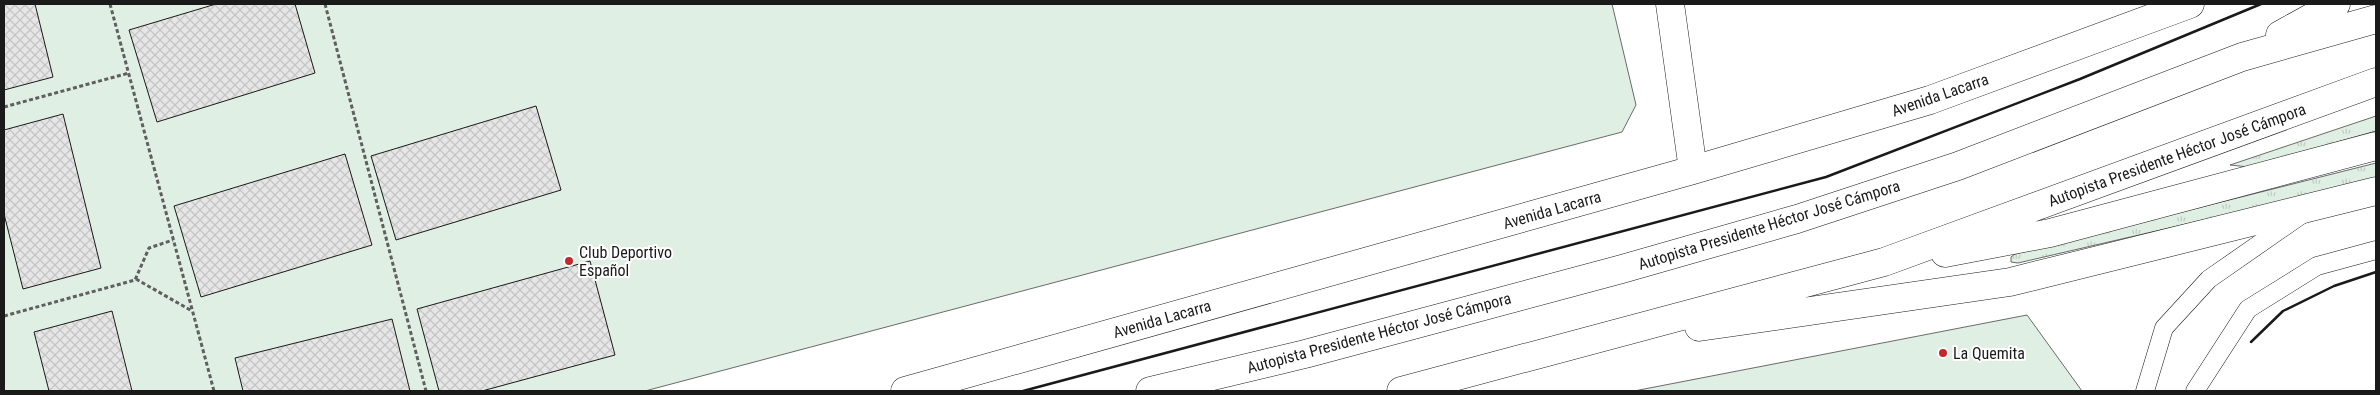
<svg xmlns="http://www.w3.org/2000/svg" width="2380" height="395" viewBox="0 0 2380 395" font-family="'Roboto Condensed',sans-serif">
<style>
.grass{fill:url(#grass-tufts);stroke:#6a6a6a}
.garden{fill:#e0efe3;stroke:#6a6a6a}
.building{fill:url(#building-cross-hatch);stroke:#1a1a1a}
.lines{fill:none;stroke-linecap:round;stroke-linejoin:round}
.service-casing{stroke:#1a1a1a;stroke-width:19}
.minor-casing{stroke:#1a1a1a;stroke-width:29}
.motorway-casing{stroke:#1a1a1a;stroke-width:29}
.path{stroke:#5f5f5f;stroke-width:3;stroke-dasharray:4 2.5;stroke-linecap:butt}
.service{stroke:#fff;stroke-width:18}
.minor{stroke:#fff;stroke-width:28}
.motorway{stroke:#fff;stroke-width:28}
.wall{stroke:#1a1a1a;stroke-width:2.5}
.poi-dot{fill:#c62828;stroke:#fff;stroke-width:2}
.labels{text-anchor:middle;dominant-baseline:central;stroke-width:4;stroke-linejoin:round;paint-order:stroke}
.street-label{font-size:16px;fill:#1a1a1a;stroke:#fff}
.poi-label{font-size:16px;fill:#1a1a1a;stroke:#fff;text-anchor:start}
</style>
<defs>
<pattern id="grass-tufts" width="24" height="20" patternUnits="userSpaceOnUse" patternTransform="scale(1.25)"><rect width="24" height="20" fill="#e0efe3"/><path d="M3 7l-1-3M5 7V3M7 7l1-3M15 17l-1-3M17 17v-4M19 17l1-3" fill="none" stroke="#c0ccc2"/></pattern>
<pattern id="building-cross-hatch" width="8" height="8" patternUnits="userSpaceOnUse" patternTransform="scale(1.25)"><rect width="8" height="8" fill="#e6e6e6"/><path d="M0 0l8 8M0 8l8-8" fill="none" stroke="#c5c5c5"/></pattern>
</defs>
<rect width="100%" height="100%" fill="#fff"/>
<path class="grass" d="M2376 116V131L2249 167 2230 165Z
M2376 163V180L2018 263 2011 262V257L2015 254Z"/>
<path class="garden" d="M4 4H1612L1636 105 1622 132 645 391H4Z
M2027 315 2082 391H1634Z"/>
<path class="building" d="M4 4H35L53 77 4 90Z
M216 4H295L315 73 157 122 129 30Z
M536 106 561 190 396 240 371 156Z
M63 114 101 268 23 289 4 214V130Z
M345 154 372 245 201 297 174 206Z
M590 261 615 355 482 391H439L417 309Z
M112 311 132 391H49L34 332Z
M392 319 410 391H243L235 358Z"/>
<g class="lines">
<g class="service-casing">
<path id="service" d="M2145 391 2164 328 2209 279 2301 215
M2195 391 2248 309 2317 266 2376 250"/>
</g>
<g class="minor-casing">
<path id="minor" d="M1670 4 1693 170
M905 391 1693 170 1930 100 2190 4"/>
</g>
<g class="motorway-casing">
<path id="motorway" d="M2280 35 2336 4
M1945 253 2050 233 2376 146
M1699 327 2010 282 2376 191
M1150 391 1305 354 1622 269 1797 219 1958 166 2242 57 2376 19
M1401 391 1884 262 2376 82"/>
</g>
<path class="path" d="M110 4 214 391
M325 4 426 391
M4 107 129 73
M136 279 192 311
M4 316 135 280 149 248 173 240"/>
<use href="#service" class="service"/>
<use href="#minor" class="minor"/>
<use href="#motorway" class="motorway"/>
<path class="wall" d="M2251 342 2283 311 2334 286 2376 272
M1023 391 1826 177 2080 79 2261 4"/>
</g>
<g class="poi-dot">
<circle cx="569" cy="261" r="5"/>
<circle cx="1943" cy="353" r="5"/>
</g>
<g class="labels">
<g class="street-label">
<text transform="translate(1940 95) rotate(-19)">Avenida Lacarra</text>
<text transform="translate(2177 155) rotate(-20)">Autopista Presidente Héctor José Cámpora</text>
<text transform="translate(1552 210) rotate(-16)">Avenida Lacarra</text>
<text transform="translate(1769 225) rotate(-17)">Autopista Presidente Héctor José Cámpora</text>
<text transform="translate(1162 319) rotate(-16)">Avenida Lacarra</text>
<text transform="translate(1379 333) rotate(-15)">Autopista Presidente Héctor José Cámpora</text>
</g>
<g class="poi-label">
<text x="579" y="252">Club Deportivo<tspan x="579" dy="18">Español</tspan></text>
<text x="1953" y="353">La Quemita</text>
</g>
</g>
<rect width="2380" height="395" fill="none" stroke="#1a1a1a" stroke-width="10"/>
</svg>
